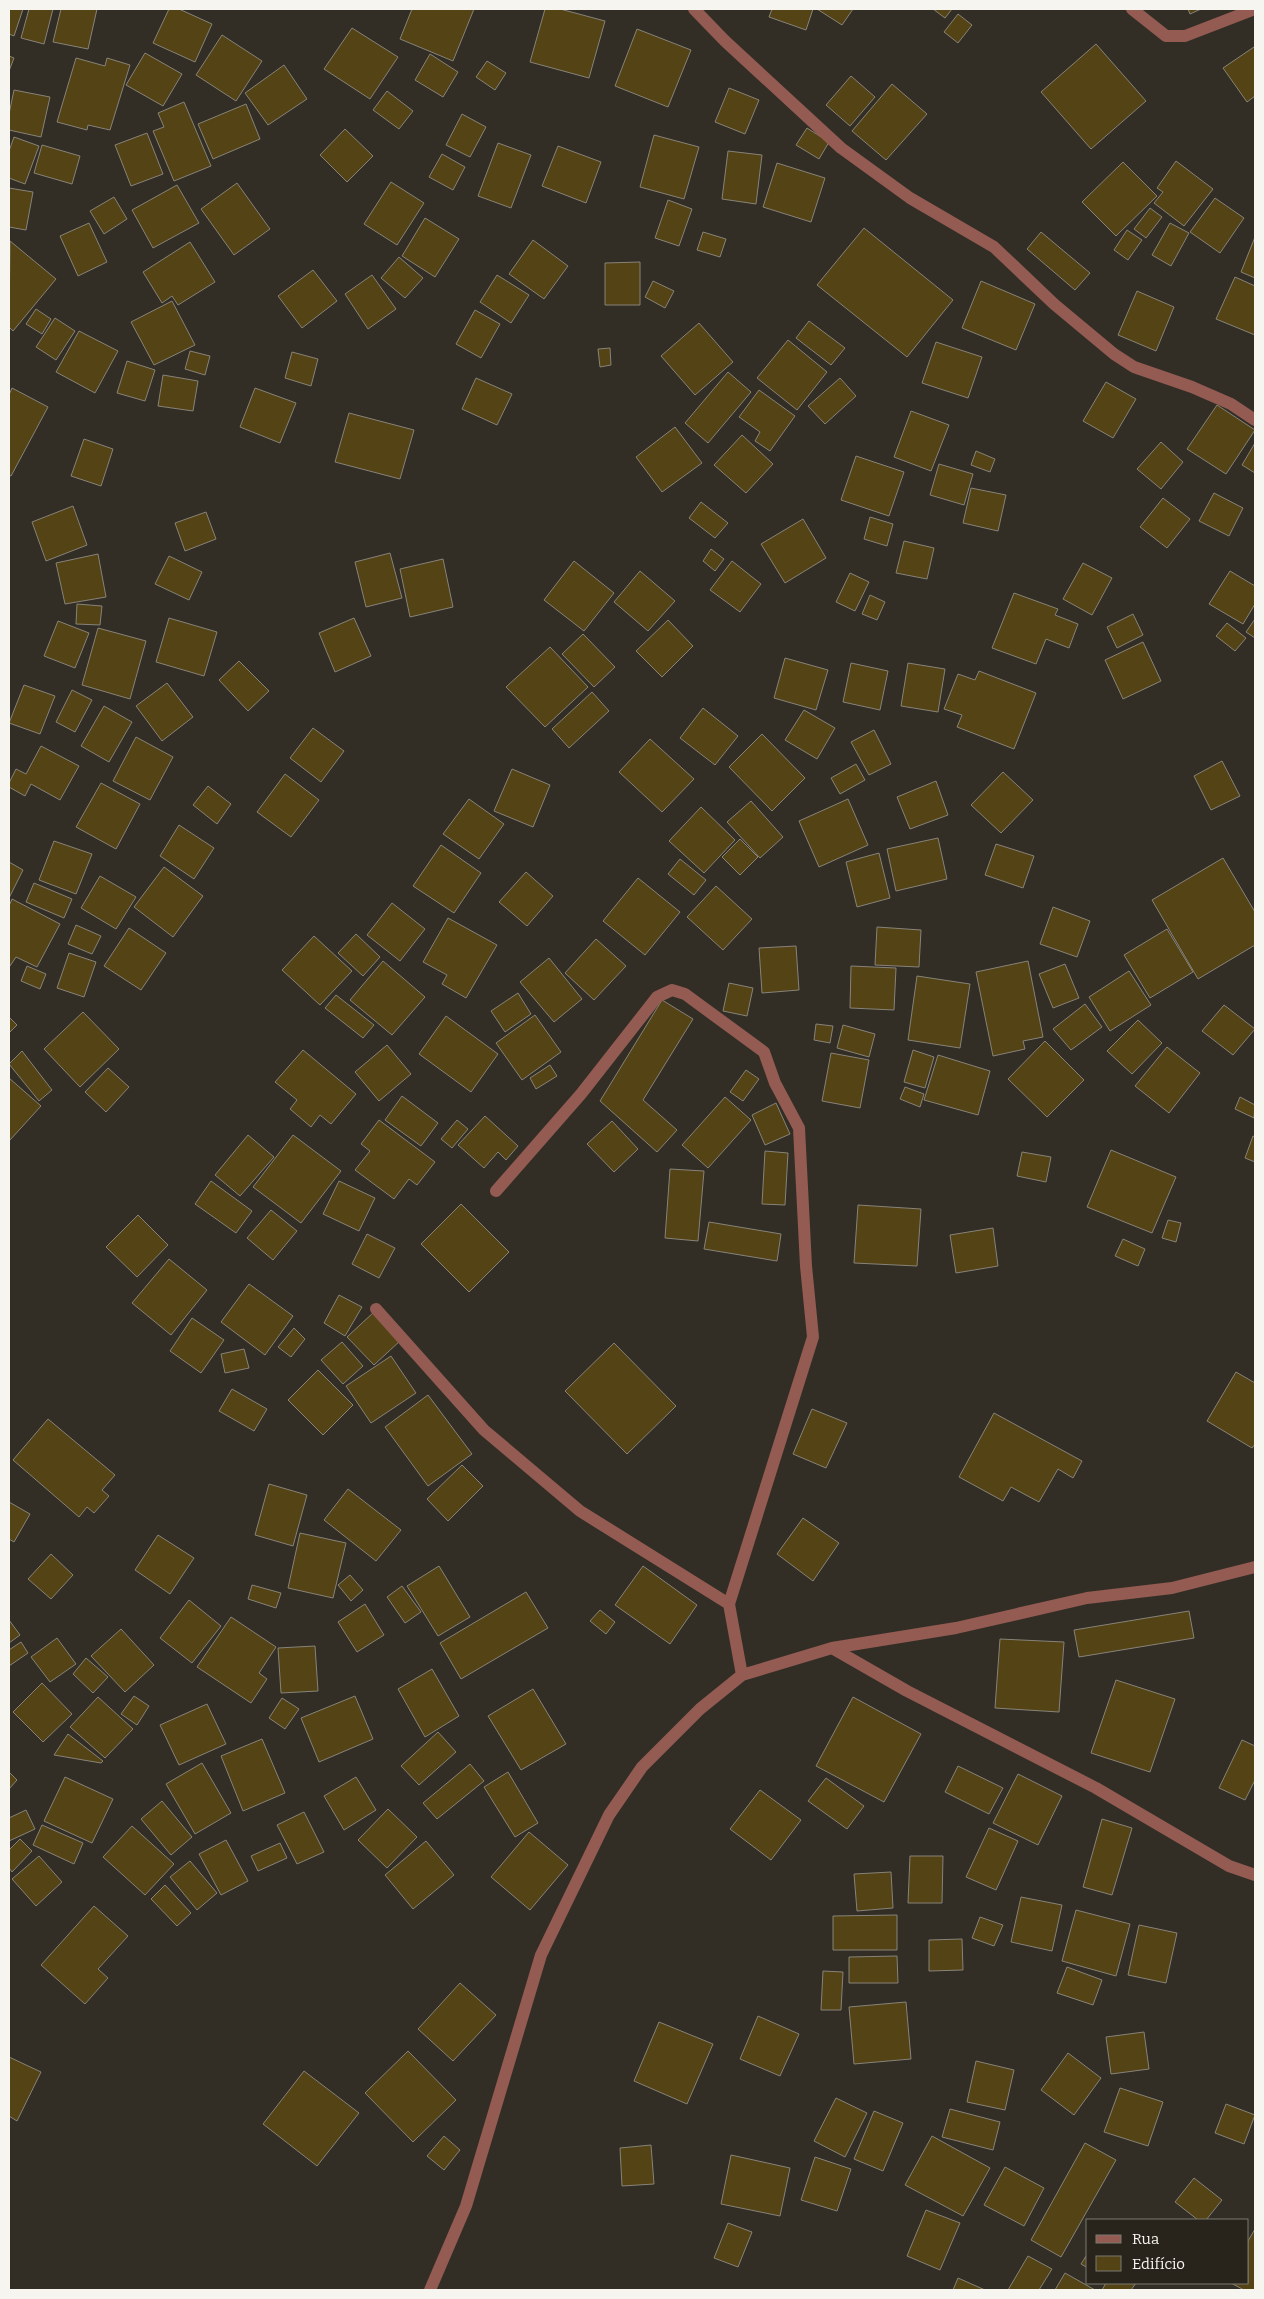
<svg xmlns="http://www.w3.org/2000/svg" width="1264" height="2299" viewBox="0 0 1264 2299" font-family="Bitter,serif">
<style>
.building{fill:#544315;stroke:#878379}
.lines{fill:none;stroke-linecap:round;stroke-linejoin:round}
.minor{stroke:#935b51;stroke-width:12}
</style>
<rect width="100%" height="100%" fill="#322e26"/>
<path class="building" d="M9 9H23L14 36 9 34Z
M29 9H53L44 44 21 38Z
M61 9H97L88 49 53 42Z
M169 9H179L212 24 195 62 153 43Z
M412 9H474L453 61 400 39Z
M545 9H560L605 21 589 78 530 62Z
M772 9H813L806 30 769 17Z
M817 9H853L842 25Z
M933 9H952L945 18Z
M1188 9H1201L1190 14Z
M958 14 972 25 958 43 944 32Z
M352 28 398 57 370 99 324 69Z
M637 29 691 50 668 107 615 86Z
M222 35 262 61 236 101 196 75Z
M1096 44 1146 101 1091 149 1041 92Z
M1254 47 1255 49V96L1247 102 1223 68Z
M145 53 182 74 163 106 126 85Z
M430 54 458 72 443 97 415 80Z
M9 56 14 58 9 71Z
M76 58 105 66 107 58 130 65 110 130 88 125 87 130 57 122Z
M487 61 506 73 495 90 476 77Z
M284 65 307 99 268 125 245 93Z
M851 76 875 97 850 126 826 105Z
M892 84 927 114 886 160 852 131Z
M729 88 759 100 745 134 715 122Z
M14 90 50 97 41 137 9 130V114Z
M387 91 413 111 399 129 373 110Z
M184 102 211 166 174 181 153 131 164 127 158 113Z
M246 104 260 139 213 159 198 124Z
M462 114 486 127 470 157 446 145Z
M807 128 829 142 819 159 796 145Z
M345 129 373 156 347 182 320 155Z
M147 133 163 174 131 186 115 145Z
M654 135 699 147 684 199 640 187Z
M14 137 39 146 25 184 9 178V151Z
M498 143 531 155 511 208 478 196Z
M42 145 80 156 72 184 34 173Z
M558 146 601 162 586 203 542 186Z
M728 151 762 155 756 204 722 199Z
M442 154 465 167 453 190 429 177Z
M1176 161 1213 189 1184 226 1154 203 1163 192 1157 188Z
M1123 162 1157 196 1116 236 1082 202Z
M777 163 825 178 811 222 763 207Z
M391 182 424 203 397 245 364 224Z
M237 183 270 229 234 255 201 209Z
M177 185 199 223 153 248 132 210Z
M9 188 33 192 26 230 9 227Z
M114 197 127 219 104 234 90 211Z
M1215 198 1244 218 1220 253 1190 232Z
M668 200 692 209 679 246 655 238Z
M1150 208 1162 217 1146 238 1134 229Z
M425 218 459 239 435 277 402 256Z
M89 223 107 262 78 276 60 236Z
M1170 223 1189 233 1171 266 1152 255Z
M864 228 953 300 907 357 817 285Z
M1127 230 1142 240 1128 260 1114 250Z
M703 232 726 239 720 257 697 250Z
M1041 232 1090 273 1075 290 1027 249Z
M1255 237V278L1241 272Z
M533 240 568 266 544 299 509 274Z
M10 241 56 279 13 331 9 327Z
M190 242 215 282 178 305 172 296 162 303 143 272Z
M399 257 423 278 405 298 381 278Z
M640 262V305H605V263Z
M313 270 337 301 302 328 278 296Z
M372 275 396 309 368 329 345 294Z
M497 275 529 295 511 323 480 302Z
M1235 277 1255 286V335L1216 319Z
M653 281 674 291 665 308 645 297Z
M981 281 1035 304 1016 350 962 328Z
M1137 291 1174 307 1156 351 1118 335Z
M172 301 195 345 154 365 131 322Z
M36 309 51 319 42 334 26 324Z
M475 310 500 324 481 358 456 344Z
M55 318 75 331 56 360 36 347Z
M809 321 845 348 831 365 796 338Z
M699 323 733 362 695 395 661 356Z
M79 331 118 351 95 393 56 372Z
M788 340 827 372 797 410 757 378Z
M936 342 982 357 968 398 922 383Z
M610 348 611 365 600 367 598 349Z
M190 351 210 356 205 375 185 369Z
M292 352 318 359 311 386 285 378Z
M127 361 155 370 145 401 117 393Z
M728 372 751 392 708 443 685 423Z
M163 375 198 381 193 411 158 406Z
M476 378 512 394 497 425 462 409Z
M840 378 856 396 825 424 808 406Z
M1106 382 1136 399 1113 438 1083 421Z
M12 388 48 407 11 476 9 475V395Z
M255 388 296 403 280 443 240 427Z
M759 390 795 416 770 451 755 441 760 432 739 417Z
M1217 405 1255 430 1226 474 1187 449Z
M911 411 949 425 931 471 894 457Z
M349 413 414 430 400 479 335 462Z
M675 427 702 463 662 492 636 457Z
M742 435 773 464 746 493 714 465Z
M84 439 113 449 101 486 71 476Z
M1161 442 1183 462 1161 489 1137 469Z
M1255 443V473L1242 465Z
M976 451 995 459 990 472 971 465Z
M856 456 904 472 889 516 841 500Z
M939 464 973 474 964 505 930 495Z
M971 488 1006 495 998 531 963 523Z
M1214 493 1243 508 1229 536 1199 521Z
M1163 498 1190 519 1167 548 1140 527Z
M701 502 728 523 715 538 689 518Z
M73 506 87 545 46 561 32 522Z
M206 512 216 539 185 551 175 523Z
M870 517 893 524 887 546 864 539Z
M803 519 826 558 785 583 761 544Z
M904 541 934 548 927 579 896 573Z
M711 549 724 559 715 571 703 561Z
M390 553 402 598 366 607 355 562Z
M98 554 106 597 65 604 56 563Z
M169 556 202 572 189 600 155 584Z
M443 559 453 607 410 617 400 569Z
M574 561 614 593 584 631 544 600Z
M732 561 761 584 740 612 710 590Z
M1083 563 1112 578 1092 615 1063 599Z
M640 571 675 601 648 631 614 602Z
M1230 571 1255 586V604L1243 624 1209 604Z
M850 573 869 582 855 611 836 602Z
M1014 593 1058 609 1055 615 1078 624 1069 648 1046 639 1036 664 992 648Z
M870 595 885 602 877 620 862 614Z
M77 604 102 606 100 625 76 624Z
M1133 614 1143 635 1117 648 1107 627Z
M169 618 217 632 204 676 156 662Z
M354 618 371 656 335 672 319 633Z
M1255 619V638L1246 632Z
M668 620 693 646 662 677 636 651Z
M58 621 89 633 75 668 44 656Z
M1227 623 1246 638 1235 651 1216 636Z
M98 628 146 641 130 699 82 685Z
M583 634 615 667 594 687 562 654Z
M1143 642 1161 681 1123 699 1105 660Z
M550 647 588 687 545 727 506 687Z
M785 658 828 670 816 710 774 698Z
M239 661 269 691 248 711 219 680Z
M851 663 888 671 880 710 843 702Z
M908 663 945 669 938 712 901 706Z
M979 671 1036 693 1014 749 957 727 962 715 944 709 958 674 975 680Z
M167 683 193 717 162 741 136 706Z
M24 685 55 696 40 734 9 723Z
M72 690 92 700 75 732 56 722Z
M592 692 609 711 569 748 552 729Z
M104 706 132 722 109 762 81 746Z
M703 708 738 736 715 765 680 738Z
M804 710 835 728 817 759 785 740Z
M313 728 344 751 321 782 290 758Z
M874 730 891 764 869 775 851 742Z
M762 734 805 778 772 811 729 767Z
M136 737 173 757 150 800 113 781Z
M650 739 694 779 662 812 619 772Z
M41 746 79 766 60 800 31 784 25 796 9 787V783L16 769 26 774Z
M1222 761 1240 796 1211 810 1194 776Z
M856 764 865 780 840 794 831 778Z
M512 769 550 785 533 827 494 811Z
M1003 772 1033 800 1001 833 971 805Z
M285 774 319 800 291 837 257 812Z
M936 781 948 815 910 829 897 797Z
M101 783 140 804 116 849 76 827Z
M208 786 231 804 217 824 193 805Z
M469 799 504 824 479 859 443 834Z
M848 799 868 845 819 867 799 821Z
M751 801 783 837 760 858 727 822Z
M701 807 735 840 704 873 669 841Z
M179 825 214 848 194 879 160 856Z
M938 838 947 879 896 891 887 849Z
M740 839 758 857 740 875 722 857Z
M54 841 92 854 76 894 39 880Z
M996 844 1034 856 1023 888 985 875Z
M441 845 481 873 454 913 413 886Z
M879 853 890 898 857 907 846 862Z
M1223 858 1255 912V945L1198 979 1152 900Z
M680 859 706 880 694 895 668 874Z
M9 862 23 870 9 898Z
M164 867 203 896 173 937 134 907Z
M526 872 553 896 527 926 499 902Z
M100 876 136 897 116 929 81 908Z
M638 878 680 912 645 955 603 921Z
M34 883 72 899 64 918 26 902Z
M716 886 752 919 723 950 687 917Z
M12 899 60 924 37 967 16 957 10 966 9 965V906Z
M392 903 425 929 400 961 367 935Z
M1053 907 1090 921 1077 957 1040 944Z
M448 918 497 945 466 998 442 984 447 975 423 962Z
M76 925 101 936 92 954 68 944Z
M877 927 921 930 919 967 875 965Z
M129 928 166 953 141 990 104 966Z
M1167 929 1193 972 1150 998 1124 955Z
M356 934 380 957 363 976 338 953Z
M314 936 352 971 320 1005 282 970Z
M596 939 626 966 594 1000 565 973Z
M796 946 799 990 762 993 759 948Z
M69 953 96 962 84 997 57 988Z
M549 958 582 999 554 1022 520 982Z
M383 961 425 997 392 1035 350 1000Z
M1028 961 1043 1037 1023 1041 1025 1049 993 1056 976 972Z
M1065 964 1079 998 1053 1008 1039 974Z
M27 966 46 974 40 989 21 981Z
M851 966 896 968 894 1010 850 1008Z
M1129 971 1151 1005 1110 1031 1089 997Z
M917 976 970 984 960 1048 908 1040Z
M729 983 753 988 747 1016 723 1011Z
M518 993 531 1014 505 1032 491 1011Z
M336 995 374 1025 363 1038 325 1008Z
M662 1000 693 1019 643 1100 677 1130 657 1152 600 1101Z
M1085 1004 1102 1027 1071 1050 1053 1029Z
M1224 1005 1255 1029 1233 1055 1202 1031Z
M83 1012 119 1049 80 1087 44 1049Z
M535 1015 561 1052 522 1080 496 1043Z
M446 1016 498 1054 471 1092 419 1054Z
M9 1017 17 1025 9 1033Z
M1138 1020 1162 1043 1132 1074 1107 1051Z
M816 1024 833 1026 830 1043 814 1040Z
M843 1025 875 1034 869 1057 837 1048Z
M1045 1041 1084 1080 1047 1117 1008 1079Z
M387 1045 411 1074 379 1101 355 1072Z
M1167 1047 1200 1073 1169 1113 1135 1086Z
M303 1050 356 1094 331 1124 320 1115 311 1127 290 1109 297 1100 275 1082Z
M913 1050 934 1057 925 1088 904 1082Z
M22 1051 52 1090 39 1101 9 1064Z
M831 1053 869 1060 860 1108 822 1101Z
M938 1055 990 1071 978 1115 924 1100Z
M550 1065 557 1076 536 1089 530 1078Z
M108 1068 129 1087 106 1112 85 1092Z
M746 1070 759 1079 743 1101 730 1092Z
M9 1078 41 1106 10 1140 9 1139Z
M905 1087 924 1094 920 1107 900 1099Z
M402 1096 438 1123 421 1146 385 1120Z
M725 1097 751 1120 708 1168 682 1145Z
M1240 1097 1255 1105 1254 1118 1235 1109Z
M776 1103 790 1134 765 1145 752 1115Z
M485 1116 518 1146 506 1160 498 1152 484 1168 458 1145Z
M379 1120 435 1162 417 1185 409 1179 394 1199 355 1170 370 1151 361 1144Z
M457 1120 468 1129 452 1148 441 1139Z
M612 1121 638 1149 614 1172 587 1144Z
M248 1135 274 1157 240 1196 215 1175Z
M293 1135 341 1171 301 1223 253 1187Z
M1253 1136 1255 1137V1162L1245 1158Z
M1111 1150 1176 1177 1152 1233 1087 1207Z
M765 1151 788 1153 785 1205 762 1204Z
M1022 1152 1051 1157 1046 1182 1017 1176Z
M670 1169 704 1171 698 1241 665 1238Z
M211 1181 252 1211 236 1233 195 1204Z
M339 1181 375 1198 359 1231 323 1214Z
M461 1204 509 1252 469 1292 421 1244Z
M858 1205 921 1209 917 1266 854 1263Z
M271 1210 297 1231 273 1260 247 1238Z
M138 1215 168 1245 137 1277 106 1247Z
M1168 1220 1181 1223 1176 1242 1162 1238Z
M709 1222 781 1234 777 1261 704 1249Z
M993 1228 998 1266 956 1273 950 1235Z
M367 1234 395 1248 379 1278 352 1264Z
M1123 1239 1145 1249 1138 1266 1115 1256Z
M169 1259 207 1290 171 1335 132 1303Z
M249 1284 293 1316 265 1355 221 1322Z
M339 1295 362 1307 345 1336 324 1323Z
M374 1312 401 1340 374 1365 347 1337Z
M192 1318 224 1340 201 1373 170 1351Z
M294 1328 305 1339 291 1357 278 1347Z
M342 1342 363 1366 343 1384 321 1360Z
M614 1343 676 1406 627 1454 565 1391Z
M244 1349 249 1368 225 1373 221 1354Z
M391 1356 416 1393 371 1423 346 1386Z
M318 1370 353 1405 323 1435 288 1400Z
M1236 1372 1255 1383V1444L1252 1448 1207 1421Z
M232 1389 267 1409 254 1431 219 1411Z
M428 1395 472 1454 428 1486 385 1427Z
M812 1409 847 1423 826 1468 793 1454Z
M994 1413 1082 1461 1073 1478 1058 1469 1039 1502 1011 1487 1003 1501 959 1477Z
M48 1419 115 1475 102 1490 109 1496 94 1513 87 1507 79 1517 13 1460Z
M462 1465 483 1486 448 1521 427 1499Z
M269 1484 307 1495 293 1546 255 1535Z
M348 1489 401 1530 376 1561 324 1520Z
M9 1502 30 1514 14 1542 9 1539Z
M803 1518 839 1543 813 1581 777 1554Z
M300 1533 346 1543 333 1598 288 1588Z
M158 1535 194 1558 170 1594 135 1570Z
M51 1554 73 1575 51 1599 28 1579Z
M439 1566 470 1617 438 1636 407 1586Z
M643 1566 697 1605 670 1644 615 1605Z
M350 1575 363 1590 351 1601 338 1585Z
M252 1585 281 1593 276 1608 248 1599Z
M402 1586 421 1612 405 1623 387 1597Z
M526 1592 548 1628 461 1679 440 1643Z
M189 1600 221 1626 192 1663 160 1638Z
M365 1604 384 1635 357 1652 338 1622Z
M600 1610 615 1622 606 1634 590 1621Z
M1189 1611 1194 1638 1079 1657 1074 1630Z
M231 1617 276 1647 259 1673 267 1679 251 1703 197 1667Z
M9 1620 20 1635 9 1643Z
M121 1629 154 1665 125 1692 91 1656Z
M57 1638 76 1664 50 1682 31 1657Z
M1000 1639 1064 1642 1059 1712 995 1708Z
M21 1642 28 1653 9 1666V1650Z
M315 1646 318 1691 281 1693 278 1648Z
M86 1658 108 1677 93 1693 73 1674Z
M432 1669 459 1716 425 1737 398 1689Z
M1116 1680 1175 1699 1150 1772 1091 1753Z
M42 1683 72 1714 43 1742 13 1712Z
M533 1689 566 1744 521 1770 488 1716Z
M134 1696 149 1706 137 1725 121 1714Z
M355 1696 373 1739 319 1762 301 1718Z
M98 1697 133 1729 105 1758 70 1727Z
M853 1697 921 1734 884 1802 816 1766Z
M282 1698 299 1709 285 1729 269 1718Z
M207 1704 226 1744 179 1765 160 1725Z
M438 1732 456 1752 419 1785 401 1766Z
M68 1734 103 1761 101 1763 54 1755Z
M262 1739 285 1793 243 1811 221 1756Z
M1242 1740 1255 1746V1780L1245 1800 1219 1788Z
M202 1763 231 1813 195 1834 166 1784Z
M470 1764 484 1781 437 1819 423 1803Z
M958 1766 1003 1788 989 1814 945 1792Z
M9 1772 17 1780 9 1789Z
M508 1772 538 1823 515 1837 484 1787Z
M1018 1774 1062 1796 1038 1845 993 1823Z
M65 1777 113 1799 92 1843 44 1821Z
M356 1777 376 1810 344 1830 324 1796Z
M826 1778 864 1806 847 1829 808 1801Z
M760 1790 801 1820 771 1860 730 1829Z
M162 1801 192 1837 171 1855 141 1819Z
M388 1809 417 1837 387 1868 358 1840Z
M26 1810 35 1829 9 1841V1818Z
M304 1812 324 1852 297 1864 277 1825Z
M1102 1819 1132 1828 1112 1895 1083 1887Z
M42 1825 83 1843 74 1864 33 1845Z
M132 1826 174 1864 145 1895 103 1857Z
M989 1828 1018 1841 996 1890 966 1877Z
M529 1832 568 1865 530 1910 491 1877Z
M20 1839 32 1851 12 1872 9 1868V1850Z
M226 1840 248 1881 221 1895 199 1854Z
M426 1841 454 1875 413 1909 385 1875Z
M280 1843 287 1858 258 1871 251 1856Z
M39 1856 62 1882 36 1906 12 1879Z
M910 1856H943L942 1903H908Z
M190 1861 217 1893 197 1910 170 1877Z
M891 1872 893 1908 857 1911 854 1874Z
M165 1885 191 1913 177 1926 151 1899Z
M1021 1897 1062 1905 1052 1951 1011 1942Z
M94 1906 128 1936 98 1969 108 1978 85 2004 41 1965Z
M1076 1910 1130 1924 1116 1976 1062 1961Z
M897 1915V1950H833V1916Z
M980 1917 1003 1925 994 1946 972 1938Z
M1139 1925 1177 1933 1166 1983 1128 1975Z
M962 1939 963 1970 929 1971V1940Z
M897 1956 898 1983H849V1957Z
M1067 1967 1102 1980 1093 2005 1057 1993Z
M823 1971 843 1972 841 2010H821Z
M460 1983 496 2015 453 2061 418 2029Z
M906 2002 911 2059 854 2064 849 2007Z
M758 2016 799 2034 780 2076 740 2059Z
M659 2022 713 2044 687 2104 634 2081Z
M1144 2032 1149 2069 1111 2074 1106 2037Z
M408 2051 456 2100 413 2142 365 2093Z
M1068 2053 1101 2078 1074 2115 1041 2090Z
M9 2057 41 2072 17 2121 9 2116Z
M976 2061 1014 2070 1005 2110 967 2102Z
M304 2071 359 2113 317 2166 263 2124Z
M1120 2088 1163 2102 1148 2146 1104 2132Z
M836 2098 867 2113 845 2157 814 2141Z
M1226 2104 1255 2115 1244 2144 1215 2133Z
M950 2109 1000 2122 993 2150 942 2137Z
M874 2111 903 2123 883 2171 854 2159Z
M444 2136 460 2150 444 2170 427 2156Z
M932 2136 990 2168 963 2216 905 2185Z
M1085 2143 1116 2160 1061 2257 1031 2240Z
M651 2145 654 2184 622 2186 620 2148Z
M731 2155 790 2168 780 2216 721 2204Z
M815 2157 851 2169 837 2211 801 2200Z
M1005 2167 1044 2188 1024 2226 984 2205Z
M1194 2178 1222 2200 1206 2220H1198L1175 2202Z
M926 2210 960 2223 940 2270 907 2256Z
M728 2223 752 2232 738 2267 714 2258Z
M1255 2229V2290H1244L1231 2283H1248V2241Z
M1088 2253V2268L1081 2264Z
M1028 2256 1052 2269 1039 2290H1008Z
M1065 2273 1095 2290H1055Z
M958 2278 985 2290H953Z
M1106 2283H1136L1131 2290H1102Z"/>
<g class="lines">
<path class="minor" d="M694 9 725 41 841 148 910 198 994 247 1054 304 1114 354 1134 367 1192 387 1231 404 1255 420
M1132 9 1166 36H1185L1255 9
M496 1191 581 1094 657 997 672 990 685 994 764 1052 775 1083 799 1128 806 1266 813 1337 729 1604
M376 1309 484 1430 580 1511 729 1604 742 1675
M832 1648 907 1691 1096 1788 1229 1866 1255 1875
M430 2290 466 2206 541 1955 609 1815 642 1767 700 1709 742 1675 832 1648 956 1628 1087 1598 1172 1588 1255 1567"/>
</g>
<rect width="1264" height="2299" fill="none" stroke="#f7f5ef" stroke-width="20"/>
<rect x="1086" y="2219" width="162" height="65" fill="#28241c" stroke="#7b7870"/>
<rect x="1096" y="2235" width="25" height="8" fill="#935b51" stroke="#7b7870"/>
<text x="1132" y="2244" font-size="15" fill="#f7f5ef">Rua</text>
<rect x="1096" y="2256" width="25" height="15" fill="#544315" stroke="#7b7870"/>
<text x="1132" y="2269" font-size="15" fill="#f7f5ef">Edifício</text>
</svg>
